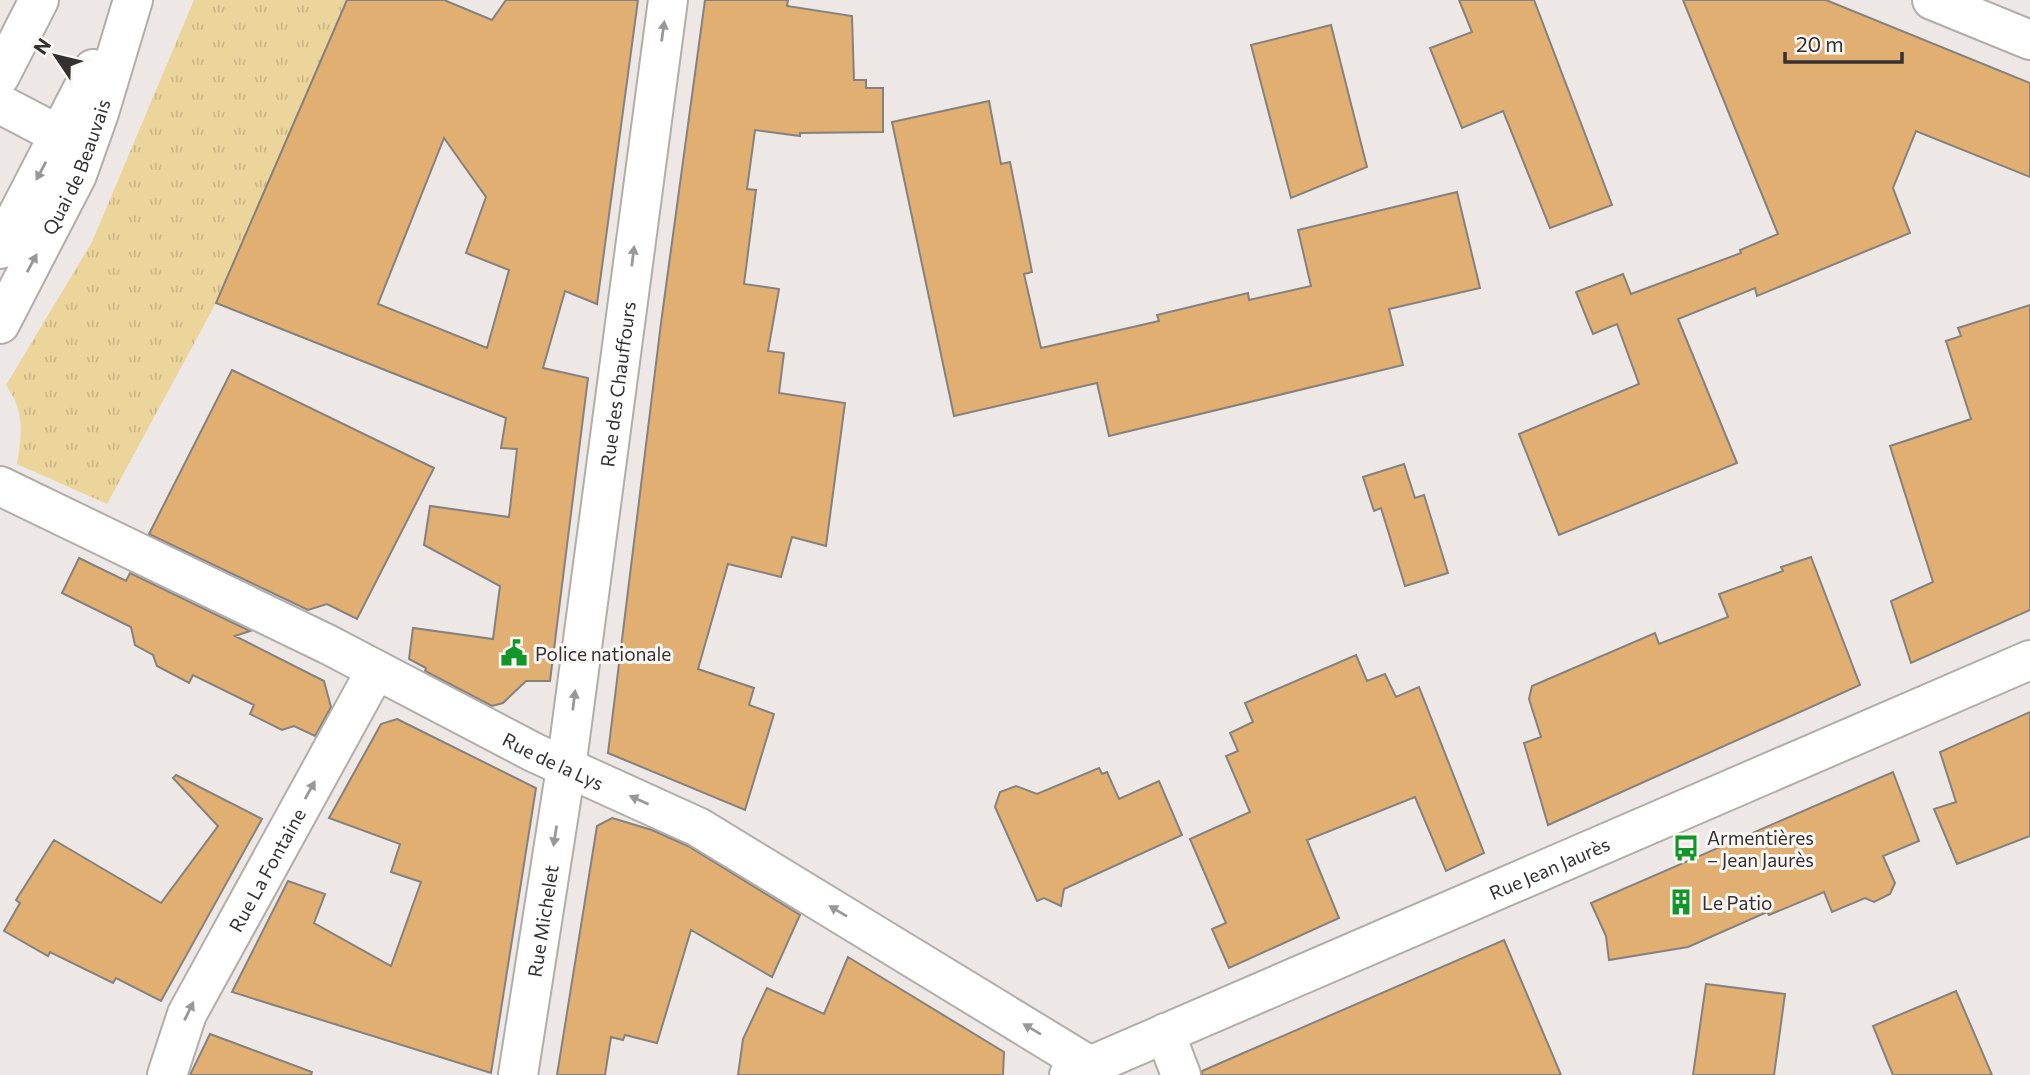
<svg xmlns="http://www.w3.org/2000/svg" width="2030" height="1075" viewBox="0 0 2030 1075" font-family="Commissioner,sans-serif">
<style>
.park{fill:url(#park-tufts)}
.building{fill:#e1af71;stroke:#84817e;stroke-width:2;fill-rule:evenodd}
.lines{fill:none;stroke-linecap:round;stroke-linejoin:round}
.minor-casing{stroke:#b1adaa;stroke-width:42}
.major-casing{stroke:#b1adaa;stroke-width:42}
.minor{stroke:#fff;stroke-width:38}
.major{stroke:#fff;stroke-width:38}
.oneway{fill:#999898}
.labels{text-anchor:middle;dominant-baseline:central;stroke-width:6;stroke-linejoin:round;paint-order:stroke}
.street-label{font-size:19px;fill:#333131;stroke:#faf6f3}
.poi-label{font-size:19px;fill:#333131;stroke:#faf6f3;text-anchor:start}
</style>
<defs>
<pattern id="park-tufts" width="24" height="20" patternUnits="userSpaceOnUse" patternTransform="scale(1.75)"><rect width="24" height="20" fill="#ecd59a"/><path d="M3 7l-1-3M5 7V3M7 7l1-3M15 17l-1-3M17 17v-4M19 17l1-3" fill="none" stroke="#cbb785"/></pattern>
</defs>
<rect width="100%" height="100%" fill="#ede8e6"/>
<path class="park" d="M194 0H347L216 303 107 504 17 464C22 433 25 412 6 385L92 242Z"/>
<path class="building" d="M347 0H444L492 20 506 0H638L597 304 565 291 543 368 588 378 550 681H526L503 703 492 706 425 671 426 668 409 659 413 628 493 639 500 586 424 545 430 506 509 517 517 449 501 448 506 418 216 303ZM444 138 486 197 466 253 509 270 487 348 378 304Z
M705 0H788L787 6 852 16 854 80H866V88H883V132L800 133V136L755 130 747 189 756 190 744 284 779 289 768 351 784 353 779 393 845 403 826 546 792 537 781 577 728 564 698 669 754 688 749 705 774 714 745 810 608 753 661 323Z
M1459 0H1534L1612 205 1550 228 1503 111 1462 128 1430 48 1472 32Z
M1683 0H1826L2030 83V177L1916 131 1893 188 1910 233 1757 296 1755 288 1678 319 1737 463 1559 535 1519 434 1639 384 1617 324 1593 334 1576 292 1623 274 1631 294 1741 253 1740 250 1778 234Z
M1331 25 1367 167 1291 198 1251 45Z
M989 101 1001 164 1010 162 1032 272 1024 274 1041 348 1159 321 1157 315 1248 293 1249 300 1311 286 1298 230 1457 192 1480 288 1389 309 1403 365 1109 436 1097 383 954 416 892 122Z
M2030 305V610L1911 663 1891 601 1933 582 1890 446 1971 419 1946 341 1961 336 1958 328Z
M232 370 434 468 357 619 327 604 308 610 149 534Z
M1404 464 1415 498 1424 495 1448 573 1405 586 1381 508 1374 511 1363 477Z
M1811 557 1860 685 1548 825 1524 743 1541 737 1529 699 1532 686 1655 633 1659 644 1728 617 1719 594 1783 571 1781 567Z
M79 558 126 581 130 573 250 631 235 636 324 681 331 707 315 736 294 726 282 730 250 714 254 705 193 675 189 683 157 666 153 655 135 645 131 627 62 593Z
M1356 655 1367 681 1385 674 1396 697 1419 687 1484 853 1446 871 1415 797 1307 840 1339 918 1229 968 1212 929 1226 923 1190 839 1250 812 1226 756 1238 751 1230 733 1253 722 1245 703Z
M2030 712V836L1957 864 1934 809 1956 802 1940 752Z
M397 719 536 788 491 1073 232 992 288 881 325 894 314 923 391 966 421 882 391 872 400 844 329 818 381 724Z
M1099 768 1102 774 1107 772 1119 799 1159 781 1182 835 1064 889 1061 906 1044 898 1037 901 995 807 1000 792 1016 786 1037 794Z
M1893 772 1919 841 1883 856 1895 883 1890 894 1874 902 1865 898 1832 912 1824 892 1769 915 1767 912 1688 947 1609 960 1606 936 1591 903Z
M176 775 262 819 161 1001 116 978 113 983 50 952 48 956 4 931 20 903 16 900 54 840 161 903 218 826 173 778Z
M612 818 652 830 688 846 800 915 772 977 691 930 657 1043 625 1035 623 1040 611 1037 605 1075H557L597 826Z
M1504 940 1561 1075H1202V1071Z
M848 957 1004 1052 1003 1075H738L743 1039 767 988 824 1014Z
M1706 984 1785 994 1774 1075H1693Z
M1956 991 1992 1075H1893L1873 1026Z
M210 1034 312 1072 311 1075H190Z"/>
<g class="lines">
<g class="minor-casing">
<g id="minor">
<path d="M1932 0 2030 40"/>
<path d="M0 76 39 0"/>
<path d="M0 104 82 147"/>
<path d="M0 249 93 69"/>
<path id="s1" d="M0 324 77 175 99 113 133 0"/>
<path id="s2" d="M0 486 329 645 535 753 698 827 1090 1066"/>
<path d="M1165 1033 1181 1075"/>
<path id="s3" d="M167 1075 187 1014 376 670"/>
<path id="s4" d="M518 1075 566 768 668 0"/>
</g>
</g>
<g class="major-casing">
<g id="major">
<path id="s5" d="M1069 1075 2030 660"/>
</g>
</g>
<use href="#minor" class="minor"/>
<use href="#major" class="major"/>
</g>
<defs><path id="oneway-solid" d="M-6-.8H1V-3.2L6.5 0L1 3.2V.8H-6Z" transform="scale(1.75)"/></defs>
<g class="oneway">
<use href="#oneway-solid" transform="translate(663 31) rotate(-82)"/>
<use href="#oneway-solid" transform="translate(41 171) rotate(118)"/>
<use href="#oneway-solid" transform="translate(633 256) rotate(-83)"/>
<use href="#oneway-solid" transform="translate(32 263) rotate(-62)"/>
<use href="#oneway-solid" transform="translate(574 700) rotate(-83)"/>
<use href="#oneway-solid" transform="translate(310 790) rotate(-61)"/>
<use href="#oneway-solid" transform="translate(639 800) rotate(-156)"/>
<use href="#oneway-solid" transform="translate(555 836) rotate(99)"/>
<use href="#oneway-solid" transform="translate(838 911) rotate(-149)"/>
<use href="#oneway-solid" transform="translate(189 1011) rotate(-64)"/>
<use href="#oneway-solid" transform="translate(1032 1029) rotate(-149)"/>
</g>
<defs>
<g id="civic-bare" transform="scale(2.1)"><path d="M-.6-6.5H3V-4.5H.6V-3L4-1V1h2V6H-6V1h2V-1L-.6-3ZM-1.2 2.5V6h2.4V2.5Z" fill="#129529" stroke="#faf6f3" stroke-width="2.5" paint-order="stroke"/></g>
<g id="bus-bare" transform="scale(2.1)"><path d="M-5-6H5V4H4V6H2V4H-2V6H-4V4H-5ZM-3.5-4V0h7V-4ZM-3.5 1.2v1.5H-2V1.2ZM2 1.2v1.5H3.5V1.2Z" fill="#129529" stroke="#faf6f3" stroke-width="2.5" paint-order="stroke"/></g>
<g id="building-bare" transform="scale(2.1)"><path d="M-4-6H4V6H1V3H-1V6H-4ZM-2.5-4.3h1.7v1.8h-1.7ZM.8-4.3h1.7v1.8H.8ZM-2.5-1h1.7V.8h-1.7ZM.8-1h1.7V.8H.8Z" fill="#129529" stroke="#faf6f3" stroke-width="2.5" paint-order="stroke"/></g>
</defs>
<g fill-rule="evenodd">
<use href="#civic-bare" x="514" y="653"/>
<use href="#bus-bare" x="1686" y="848"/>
<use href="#building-bare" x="1681" y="902"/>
</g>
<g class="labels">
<g class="street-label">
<text stroke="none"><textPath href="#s1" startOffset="175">Quai de Beauvais</textPath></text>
<text stroke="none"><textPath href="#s4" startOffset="698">Rue des Chauffours</textPath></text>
<text stroke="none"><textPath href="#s2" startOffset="618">Rue de la Lys</textPath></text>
<text stroke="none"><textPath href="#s5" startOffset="523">Rue Jean Jaurès</textPath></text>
<text stroke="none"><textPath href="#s3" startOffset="229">Rue La Fontaine</textPath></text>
<text stroke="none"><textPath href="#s4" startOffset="156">Rue Michelet</textPath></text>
</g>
<g class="poi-label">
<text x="535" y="653">Police nationale</text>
<text x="1707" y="837">Armentières<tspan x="1707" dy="22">– Jean Jaurès</tspan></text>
<text x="1702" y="902">Le Patio</text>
</g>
</g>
<g transform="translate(56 56) rotate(305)" stroke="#faf6f3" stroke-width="5" paint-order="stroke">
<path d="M0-5L12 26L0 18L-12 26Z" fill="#333131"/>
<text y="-10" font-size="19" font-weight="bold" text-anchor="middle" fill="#333131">N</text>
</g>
<path d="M1785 52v10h117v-10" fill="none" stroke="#333131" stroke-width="3.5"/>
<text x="1796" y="52" font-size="21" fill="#333131" stroke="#faf6f3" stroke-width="5" paint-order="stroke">20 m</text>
</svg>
